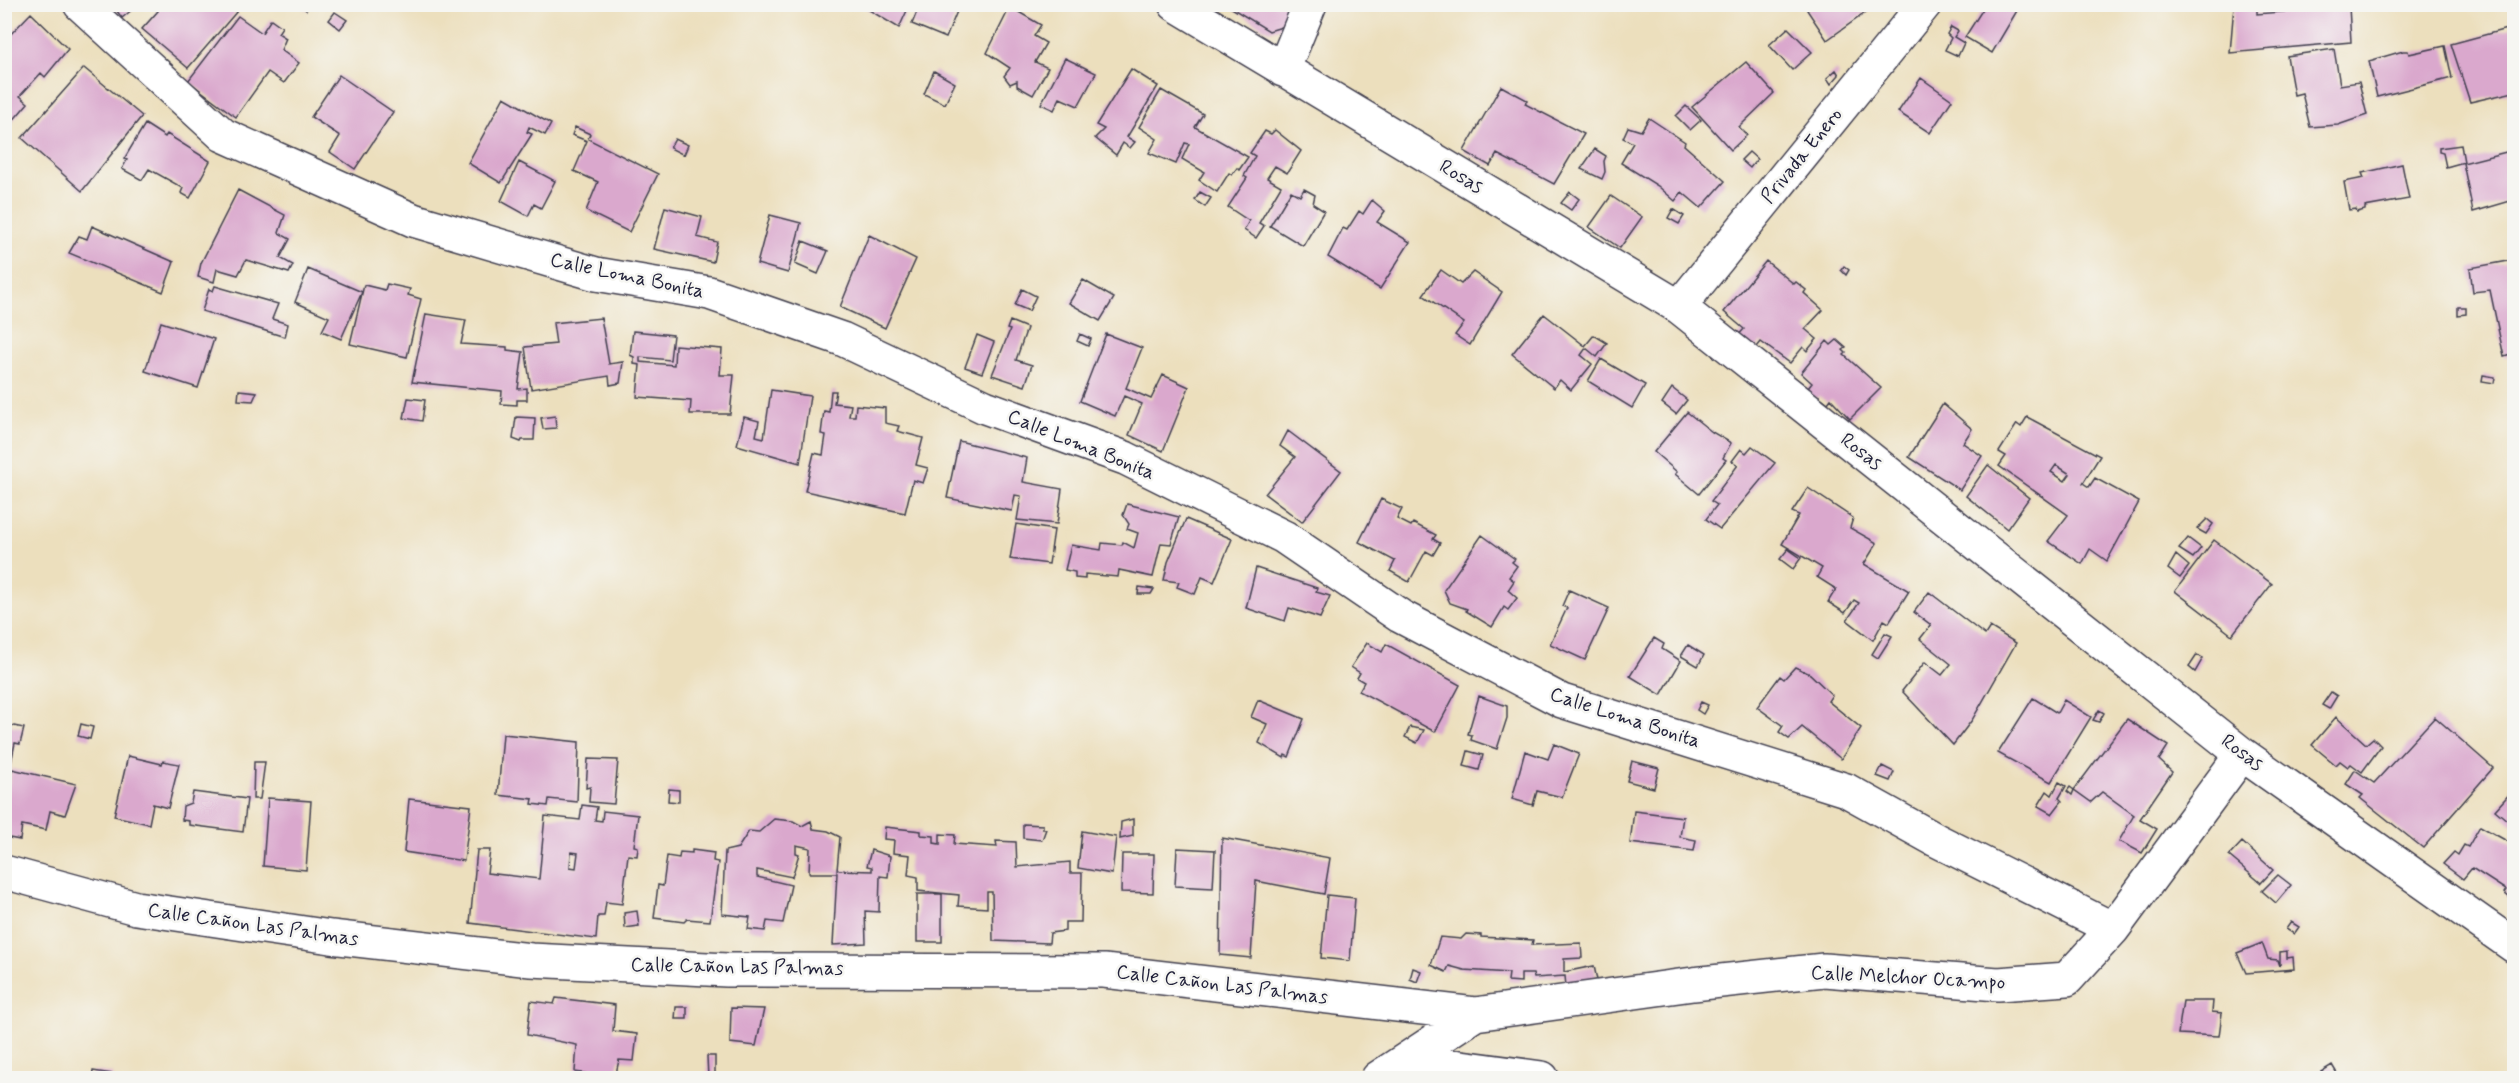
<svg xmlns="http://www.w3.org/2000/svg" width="2519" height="1083" viewBox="0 0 2519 1083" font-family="Mynerve,sans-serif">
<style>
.building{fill:#daa8cd;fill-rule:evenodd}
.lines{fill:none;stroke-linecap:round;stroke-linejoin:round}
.minor-casing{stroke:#403e4e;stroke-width:36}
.minor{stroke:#fff;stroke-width:33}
.labels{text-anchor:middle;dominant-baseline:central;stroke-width:5;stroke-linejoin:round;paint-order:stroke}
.street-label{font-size:20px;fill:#22223b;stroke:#f6f6f2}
</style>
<rect width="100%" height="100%" fill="#f6f6f2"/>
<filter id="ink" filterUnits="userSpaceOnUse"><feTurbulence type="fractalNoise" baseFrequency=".0167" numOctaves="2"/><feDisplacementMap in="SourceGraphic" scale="12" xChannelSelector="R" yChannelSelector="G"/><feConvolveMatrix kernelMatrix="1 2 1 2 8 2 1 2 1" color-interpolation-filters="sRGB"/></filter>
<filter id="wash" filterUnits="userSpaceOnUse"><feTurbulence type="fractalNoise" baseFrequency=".008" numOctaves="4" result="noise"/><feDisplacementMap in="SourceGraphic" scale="24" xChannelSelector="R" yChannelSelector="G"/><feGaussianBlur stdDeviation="1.35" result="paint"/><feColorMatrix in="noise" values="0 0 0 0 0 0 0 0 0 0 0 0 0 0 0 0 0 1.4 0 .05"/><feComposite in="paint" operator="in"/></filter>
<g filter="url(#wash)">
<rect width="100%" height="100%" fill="#ecdfbd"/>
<g id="blocks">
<path class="building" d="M112 4H139L122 18Z
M150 4H232L238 10 188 68 142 29 158 11Z
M299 4H311L306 10Z
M859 4H910L899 28Z
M920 4H960L946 38 912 24Z
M1225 4H1297L1285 26 1269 31Z
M1816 4H1859L1865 13 1827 40 1807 10Z
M1986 4H2021L1992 53 1965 37Z
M2234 5H2257V14L2349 6 2351 42 2230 53Z
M1010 7 1041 25 1034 36 1046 43 1035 62 1048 68 1033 95 1017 86V81L1010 84 1004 76 1010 68 987 53Z
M335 12 347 20 340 29 329 20Z
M31 13 68 49 45 77 41 73 20 96 28 103 11 123 5 118V40Z
M238 16 262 33 271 19 282 27 278 33 286 38 281 50 299 63 284 83 268 72 236 117 188 81Z
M1951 27 1958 31 1954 37 1964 43 1958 56 1945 50 1951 38 1947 34Z
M2514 27V92L2470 102 2451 44Z
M1788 28 1812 52 1792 70 1769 45Z
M2445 46 2452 78 2377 97 2369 61 2403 51H2408L2409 54Z
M2334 49 2340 85 2359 82 2367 115 2338 125 2310 127 2302 93 2294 95 2287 56Z
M1065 58 1096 73 1078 106 1060 98 1054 110 1041 104Z
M1746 62 1774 93 1739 127 1747 135 1731 150 1692 107Z
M84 68 142 116 82 191 22 138Z
M1131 69 1158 86 1127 137 1135 142 1130 148 1123 143 1116 155 1095 138 1104 129 1096 125Z
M1836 70 1839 75 1831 84 1827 78Z
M934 71 955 83 945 104 924 94Z
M339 75 393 112 355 169 330 152 340 136 311 117Z
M1921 78 1952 100 1930 133 1898 112Z
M1501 86 1527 100 1525 104 1584 134 1554 184 1497 154 1490 166 1464 151Z
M1161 90 1203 114 1195 127 1248 157 1239 170 1237 168 1232 175 1229 173 1217 192 1199 180 1204 172 1182 159 1189 144 1185 143 1176 164 1149 153 1157 139 1139 127Z
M504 97 551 124 545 135 529 127 527 132 532 134 501 183 468 163Z
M1686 106 1701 120 1690 130 1676 116Z
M1649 118 1685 142 1684 145 1725 181 1701 208 1682 192 1675 201 1658 186 1621 163 1633 143 1623 138 1628 127 1641 131Z
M145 124 165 137 167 134 210 161 190 198 181 193 183 188 149 169 142 180 122 169 127 160 124 159Z
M575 127 590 134 588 139 658 174 629 232 586 211 598 182 574 171 587 141 572 135Z
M1275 130 1301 151 1287 173 1275 166 1267 178 1281 186 1259 223 1264 226 1256 238 1244 230 1249 221 1228 207 1247 178 1244 176 1255 156 1250 153 1265 131 1271 134Z
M675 139 688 145 684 155 670 148Z
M2461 145 2464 162 2446 167 2443 153 2439 152V148Z
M1595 149 1606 156 1604 161 1605 172 1602 179 1581 169Z
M2514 150V200L2473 212 2463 163Z
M1749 152 1757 159 1750 168 1741 160Z
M519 162 555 181 541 208 534 204 528 216 501 201Z
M2402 164 2409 199 2365 207V210L2357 212 2356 209 2349 210 2344 182 2364 178 2362 173Z
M1304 189 1315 195 1313 204 1324 211 1303 246 1270 226 1291 191 1300 196Z
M238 190 285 215 279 233 290 239 280 258 293 265 289 273 246 260 238 275 217 269 214 282 198 277 201 263Z
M1200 192 1211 198 1205 207 1195 200Z
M1570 192 1579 199 1571 210 1561 203Z
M1611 196 1642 217 1620 248 1589 227Z
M1372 200 1385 211 1377 222 1410 242 1380 289 1328 257 1343 228 1347 230 1359 211 1363 214Z
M665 207 702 217 697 237 717 242 713 262 654 249Z
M1673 209 1684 216 1679 224 1668 218Z
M770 215 801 223 788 273 757 264Z
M92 226 174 262 163 292 69 253 79 236 87 239Z
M869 235 916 259 885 328 840 307Z
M803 241 828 251 818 274 795 264Z
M2514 260V354L2504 357 2490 290 2473 292 2470 268Z
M1766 261 1794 284 1796 282 1806 290 1804 293 1823 310 1805 329 1817 339 1807 351 1803 347 1790 363 1761 342 1753 352 1735 339 1744 329 1724 312Z
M1844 266 1849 270 1846 275 1841 270Z
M308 269 362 292 341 339 322 331 329 317 295 302Z
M1441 270 1461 284 1473 272 1502 292 1470 345 1455 335 1464 323 1423 295Z
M1083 280 1114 298 1100 321 1069 303Z
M387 284 410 289 408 295 421 299 407 357 350 344 364 285 385 290Z
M215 286 278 304 272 319 288 324 285 337 202 311 209 289 213 291Z
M1022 289 1036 296 1029 311 1015 305Z
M2458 307H2466V314L2458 315Z
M426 314 466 320 461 344 507 347V350L523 352 518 389 527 388V400H517V405L501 404 502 391 412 382Z
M1544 314 1585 346 1594 335 1607 343 1597 357 1586 348 1581 355 1592 364 1571 390 1560 380 1554 388 1512 354Z
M601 318 609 364 623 362 620 383 610 385 609 376 531 389 525 347 556 344 553 323Z
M1010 321 1027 328 1016 360 1032 365 1025 386 992 375 1010 330 1007 329Z
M161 322 214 339 198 388 145 371Z
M633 331 673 335 670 360 640 357V362L674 365 675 345 722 349 720 375H734L730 414H690L691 401 637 397 640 365 634 364V357L630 355Z
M1080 334 1091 339 1088 346 1077 341Z
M1106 334 1142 348 1126 388 1151 399 1163 375 1189 387 1163 451 1129 435 1142 404 1124 396 1115 416 1080 401Z
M977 335 994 342 982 373 965 367Z
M1837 340 1846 348 1843 350 1846 353 1844 355 1881 388 1850 419 1831 399 1828 403 1819 396 1816 399 1805 392 1812 383 1801 373 1827 341 1831 345Z
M1601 359 1645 385 1632 408 1588 381Z
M2483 375 2495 377 2494 383 2482 381Z
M1672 388 1687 400 1676 414 1662 403Z
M239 390 257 392 253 401 238 400Z
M771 390 810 396 800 463 737 445 744 417 759 421 756 436 764 438Z
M831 391H836L834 403 851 405 849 416H855L856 405 885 408V423L899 426 897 431 923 438 916 465 928 468 923 483 913 480 905 513 805 491 814 453 823 455 826 435 821 434 824 411 829 412Z
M408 398 425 400 422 421 404 418Z
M1943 404 1972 429 1963 443 1982 456 1960 490 1909 457Z
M1687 412 1712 432 1731 443 1723 458 1726 460 1699 494 1675 474 1677 472 1654 452Z
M555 416 556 428 543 429 541 418Z
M516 417 535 418 534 440H522L521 442 513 439Z
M2027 417 2100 456 2083 483 2089 487 2095 478 2139 502 2107 561 2090 549 2082 564 2048 541 2068 515 1999 466 2006 456 1999 452 2017 424 2021 427ZM2056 465 2070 474 2065 481 2051 472Z
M1288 431 1341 471 1302 522 1265 494 1295 457 1280 446Z
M959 441 1027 458 1023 482 1062 489 1057 524 1017 520 1021 496 1015 495 1012 511 947 498Z
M1752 446 1775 463 1720 529 1706 519 1717 505 1711 501 1738 465 1732 461 1741 449 1746 453Z
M1988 465 2029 498 2007 529 1966 496Z
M1808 488 1853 518 1850 528 1877 543 1864 564 1909 591 1889 623 1884 620 1873 640 1847 620 1859 603 1854 600 1845 613 1828 602 1836 589 1817 577 1822 568 1782 544 1799 515 1792 512Z
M1381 499 1402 509 1397 519 1411 526 1413 523 1436 535 1433 539 1440 543 1433 555 1426 551 1409 582 1390 571 1395 561 1359 542Z
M1127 504 1179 517 1171 544 1161 543 1153 577 1119 570 1118 577 1085 574V579L1075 578V572L1065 570 1071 545 1101 550 1102 543 1122 545 1123 542 1134 548 1138 533 1127 529 1129 524 1123 515Z
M1186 519 1232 539 1214 582 1202 577 1195 594 1177 587 1179 582 1164 580 1168 562Z
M2207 519 2213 524 2206 534 2197 529Z
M1016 524 1054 530 1049 564 1010 559Z
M1482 535 1515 559 1512 562 1517 566 1509 577 1514 581 1508 590 1517 598 1508 610 1504 607 1492 627 1466 611 1467 609 1450 603 1444 590Z
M2188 538 2201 548 2193 558 2179 549Z
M2214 540 2272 584 2232 635 2175 591Z
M1788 549 1801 558 1793 569 1780 559Z
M2176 555 2189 566 2180 578 2168 569Z
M1256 568 1317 588 1316 592 1330 596 1320 618 1289 608 1285 621 1246 608Z
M1139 587 1154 589 1151 594H1138Z
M1569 590 1609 608 1585 660 1550 644 1567 608 1562 606Z
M1929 592 1985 635 1990 627 2016 643 1972 720 1953 745 1902 691 1925 662 1942 675 1951 664 1920 639 1931 625 1914 612Z
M1885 633 1892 636 1878 658 1872 654Z
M1654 638 1664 644 1662 649 1681 661 1661 695 1630 676Z
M1367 643 1382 652 1386 644 1460 685 1435 732 1359 691 1364 682 1357 678 1360 673 1351 667Z
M1688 645 1704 655 1698 666 1681 656Z
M2197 655 2203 658 2195 672 2189 667Z
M1795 667 1810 674 1832 695 1828 701 1861 728 1841 759 1802 727 1789 739 1779 732 1783 726 1757 707 1780 676 1784 679Z
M2331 692 2337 696 2329 709 2322 705Z
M1479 696 1507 706V718L1497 749 1471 740 1472 735 1468 734Z
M2033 698 2057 713 2064 700 2091 717 2051 782 1998 753Z
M1258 700 1304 719 1289 757 1285 755 1284 758 1259 743 1267 724 1251 717Z
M1701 702 1708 705 1703 714 1697 710Z
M2099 710 2104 713 2099 722 2093 720Z
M2336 717 2366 744 2373 738 2381 746 2362 772 2351 764 2348 767 2340 761 2336 765 2312 745Z
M2435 717 2493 768 2423 848 2360 798 2363 795 2346 784 2355 770 2374 783Z
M2127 719 2168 746 2159 760 2172 772 2140 819 2157 829 2142 853 2119 841 2134 815 2102 792 2091 802 2074 790 2072 795 2067 791 2070 787 2074 790Z
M4 724 24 728 20 744 15 743 8 778H4Z
M81 724 93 727 90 739 78 736Z
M1410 727 1424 730 1417 743 1405 737Z
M503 734 579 742 577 802 549 799 548 806 532 804 533 799 498 795Z
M1554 744 1579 754 1562 797 1537 791 1533 805 1512 799 1525 751 1548 759Z
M1468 751 1483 755 1479 770 1464 766Z
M128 756 162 764 163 761 179 764 168 808 153 804 149 824 114 816Z
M588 759 618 760 614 804 589 802 590 787 586 788Z
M1632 761 1659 768 1654 788 1627 781Z
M254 762H265L260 799H253Z
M1882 766 1894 772 1890 781 1877 776Z
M12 769 76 784 65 815 50 811 46 830 22 825 20 840 4 837V807Z
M2059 782 2066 786 2059 798 2062 801 2052 814 2038 806 2047 791 2052 795Z
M669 789 679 790V802L668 801Z
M2514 789V826L2495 810Z
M193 792 247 799 243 832 189 825V821L182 820 183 806 191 803Z
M268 798 311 801 306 870 263 866Z
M409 799 471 806 464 861 404 852Z
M582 805 597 807 595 820 602 821 603 811 638 815 634 846 638 847 637 856 628 855 622 904 606 902 604 916H598L596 939 470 923 477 850H490L487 873 539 879 545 816 580 820ZM571 852 578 853 576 868 570 867Z
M1634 811 1683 817 1680 837 1696 840 1694 851 1630 843Z
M774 819 793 821 802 826 811 821 813 829 828 831 840 837 837 870 872 871V867L867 866 871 850 890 856 888 877 880 876 879 912 865 911 866 943 833 945 837 873H809L810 848 796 845V853L799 854 792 877 757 870V877L791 885 783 923 767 921 765 931 748 929 750 917 722 914 725 851 738 848 749 831 759 832Z
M1133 819V836L1120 839 1121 822Z
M1023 824 1043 825V829H1046L1042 840 1023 838Z
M2480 826 2514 845V901L2504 893 2506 890 2472 868 2463 879 2443 864 2454 852 2458 855 2464 845 2468 847Z
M885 827 921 831V835L934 836V843L940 844V834L955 835 954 844 997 847 996 841 1016 842 1017 867 1070 862V873H1082L1081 922H1065V931L1050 933 1049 943 993 941 992 892H987V908L958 906 959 895 918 891V877L908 875 910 855 893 853 894 840 884 839Z
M1082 831 1116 837 1112 874 1078 868Z
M1222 838 1330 858 1324 894 1256 881 1251 958 1220 955Z
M2242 842 2273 870 2261 883 2229 856Z
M1177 848 1215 850 1213 888 1175 886Z
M692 850 714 853 713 861 718 862 710 921 687 919 684 922 654 918 658 885 663 886 667 856 679 858 680 852 692 853Z
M1122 854H1154L1153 893 1121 892Z
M2278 875 2291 885 2276 903 2262 891Z
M917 894H942V942H917Z
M1327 895 1355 898 1350 961 1321 958Z
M637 911 639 926 625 928 624 913Z
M2291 922 2299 927 2294 934 2286 929Z
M1466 934 1481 935V937L1533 940 1532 945 1581 943 1582 958 1564 959V972L1594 966 1597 980 1566 986 1565 976 1534 978 1533 974H1521V982L1508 981 1509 973 1464 970 1449 966 1446 972 1431 965 1440 937 1461 939Z
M2262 943 2268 959 2278 960 2280 966V952L2287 951V958L2293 957 2294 969 2246 973 2237 953Z
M1413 968 1421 971 1417 982 1410 979Z
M556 998 615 1005 613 1031 637 1034 634 1061 619 1060 615 1078 575 1072 577 1045 527 1035 531 1001 554 1004Z
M2183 1001H2213L2212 1012 2222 1013 2219 1036 2178 1034Z
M676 1007H687V1019H675Z
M731 1008 764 1009 756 1046 730 1043Z
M707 1056H715V1078H708Z
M2332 1065 2338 1075 2333 1078H2311Z
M93 1071 113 1074 112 1078H92Z"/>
</g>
</g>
<g filter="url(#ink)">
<use href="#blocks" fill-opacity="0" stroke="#403e4e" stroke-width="1.5"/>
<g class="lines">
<g class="minor-casing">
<path id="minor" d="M80 4 223 135 413 220 596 274 709 293 842 339 985 407 1125 458 1284 537 1400 616 1562 701 1846 790 1936 840 2113 929
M1175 4 1679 307 2242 754 2514 946
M1283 70 1310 4
M1679 307 1925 4
M4 872 136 908 331 937 531 960 727 970 1104 971 1475 1014
M1409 1060 1542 1078
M1378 1078 1475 1014 1693 984 1824 970 1998 984 2067 979 2113 929 2242 754"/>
</g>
<use href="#minor" class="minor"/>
</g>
</g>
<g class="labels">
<g class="street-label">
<text transform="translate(1802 156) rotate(-51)">Privada Enero</text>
<text transform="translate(1461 177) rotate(31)">Rosas</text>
<text transform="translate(627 276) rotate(12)">Calle Loma Bonita</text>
<text transform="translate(1081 445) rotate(22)">Calle Loma Bonita</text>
<text transform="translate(1861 452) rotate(38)">Rosas</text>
<text transform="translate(1625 718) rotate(18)">Calle Loma Bonita</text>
<text transform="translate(2242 753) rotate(37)">Rosas</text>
<text transform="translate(253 925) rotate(8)">Calle Cañon Las Palmas</text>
<text transform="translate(737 967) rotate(1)">Calle Cañon Las Palmas</text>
<text transform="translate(1908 978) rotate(3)">Calle Melchor Ocampo</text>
<text transform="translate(1222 985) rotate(7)">Calle Cañon Las Palmas</text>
</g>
</g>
<rect width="2519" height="1083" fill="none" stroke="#f6f6f2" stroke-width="24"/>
</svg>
